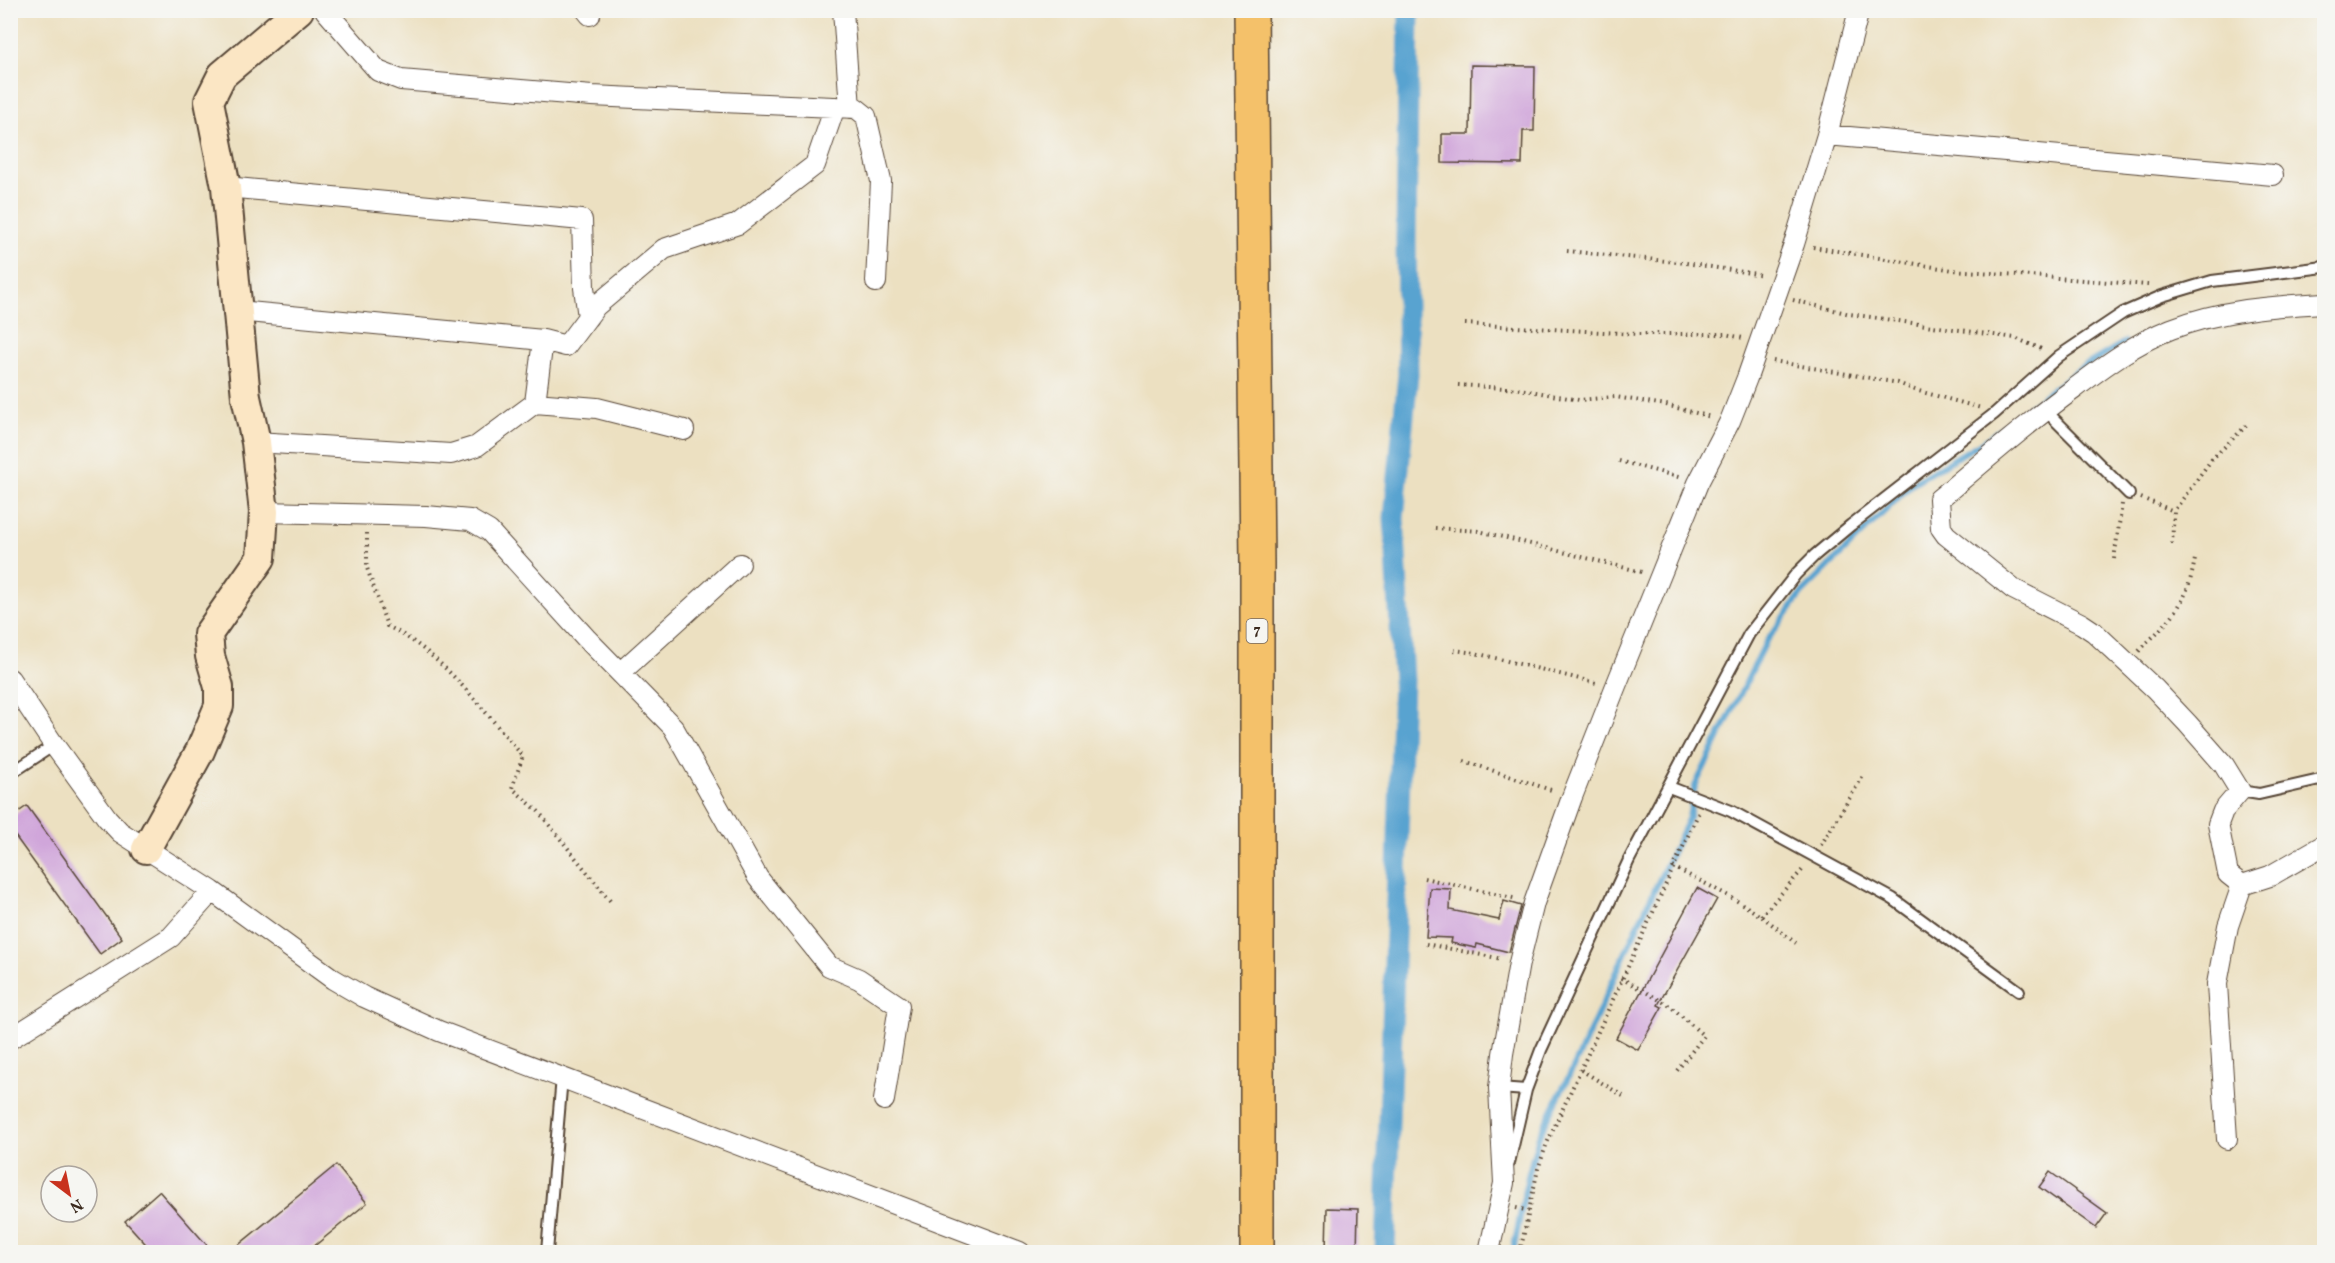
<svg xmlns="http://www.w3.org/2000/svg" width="2335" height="1263" viewBox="0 0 2335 1263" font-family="Vollkorn,serif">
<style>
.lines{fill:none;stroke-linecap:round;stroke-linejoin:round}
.stream{stroke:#58a3d0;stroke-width:6}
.canal{stroke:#58a3d0;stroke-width:21}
.building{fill:#d0a6da}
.lane-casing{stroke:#564536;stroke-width:14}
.street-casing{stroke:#564536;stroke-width:22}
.secondary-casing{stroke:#564536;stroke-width:32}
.highway-casing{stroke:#564536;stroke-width:36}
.path{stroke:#564536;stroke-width:4;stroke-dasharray:1.5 4.5;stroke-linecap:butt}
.lane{stroke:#fff;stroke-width:10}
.street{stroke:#fff;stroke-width:20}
.secondary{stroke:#fbe6c4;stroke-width:28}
.highway{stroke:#f4c16b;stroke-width:33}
.labels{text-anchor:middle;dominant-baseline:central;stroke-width:4.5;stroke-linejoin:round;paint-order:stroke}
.shield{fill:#f6f6f2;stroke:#73675e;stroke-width:1.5}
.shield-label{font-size:15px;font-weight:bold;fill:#3b2a1e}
</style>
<rect width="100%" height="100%" fill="#f6f6f2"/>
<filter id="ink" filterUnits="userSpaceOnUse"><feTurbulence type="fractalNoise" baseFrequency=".0167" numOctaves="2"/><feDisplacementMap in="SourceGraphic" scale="12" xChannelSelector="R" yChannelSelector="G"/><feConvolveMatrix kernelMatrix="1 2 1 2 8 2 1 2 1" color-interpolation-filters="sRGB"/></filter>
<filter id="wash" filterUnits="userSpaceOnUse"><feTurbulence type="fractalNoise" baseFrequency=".008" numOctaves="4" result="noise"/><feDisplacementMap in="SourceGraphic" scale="24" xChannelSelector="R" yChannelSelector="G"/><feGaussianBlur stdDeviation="1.35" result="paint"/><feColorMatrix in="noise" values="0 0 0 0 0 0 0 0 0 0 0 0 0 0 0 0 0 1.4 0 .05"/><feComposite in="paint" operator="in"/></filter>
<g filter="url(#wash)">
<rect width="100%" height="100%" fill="#ece0c1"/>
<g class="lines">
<path class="stream" d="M1513 1252 1528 1176 1539 1136 1578 1058 1638 925 1689 817 1695 786 1766 642 1802 593 1913 483 1989 438 2076 371 2125 342"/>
<path class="canal" d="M1385 1252 1403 680 1394 518 1408 374 1406 239 1409 10"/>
</g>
<g id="blocks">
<path class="building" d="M1471 65 1535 66 1534 131H1523L1522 164 1442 163V134H1470Z
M27 806 122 938 100 954 10 829V818Z
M1430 888 1451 889 1450 910 1499 920 1504 901 1521 906 1509 952 1477 944 1476 948 1451 943 1452 938 1426 937Z
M1697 888 1717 899 1658 1005 1662 1007 1638 1050 1616 1038Z
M336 1165 367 1203 307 1252H230Z
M2050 1172 2107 1213 2096 1228 2039 1187Z
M159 1191 213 1252H153L125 1221Z
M1327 1208 1358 1209 1357 1252H1326Z"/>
</g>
</g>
<g filter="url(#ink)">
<use href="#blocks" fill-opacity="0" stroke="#564536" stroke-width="1.5"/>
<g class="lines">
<g class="lane-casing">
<path id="lane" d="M2045 410 2129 494
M10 774 54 745
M1669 787 1731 811 1893 899 2019 991
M2240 791 2259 794 2324 779
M1499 1088 1526 1090
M1509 1163 1526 1090 1541 1050 1629 860 1749 634 1796 574 1815 555 1851 525 1994 414 2059 356 2123 313 2162 296 2212 281 2324 267
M547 1252 562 1077"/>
</g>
<g class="street-casing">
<path id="street" d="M325 10 378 71 401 80 592 96 856 108 866 116 881 181 876 282
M586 10 590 15
M843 10 850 108
M1827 135 2273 175
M226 187 582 220 584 288 588 317
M238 311 543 340 566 346 596 306 664 249 738 224 815 165 835 107
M535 403 543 340
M256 442 451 454 477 446 535 403 597 408 684 430
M264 512 426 516 470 520 489 531 586 638 673 727 758 878 829 966 859 979 899 1006 884 1100
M621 672 740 564
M10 679 54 745 107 818 120 832 212 891 333 979 364 997 439 1031 1020 1252
M2242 885 2228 874 2218 824 2223 811 2240 791 2224 765 2188 724 2155 689 2094 632 2082 624 2013 589 1946 535 1941 528 1939 499C1983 462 2027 423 2074 389 2104 366 2135 343 2171 329 2220 310 2272 306 2324 303
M10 1039 171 937 212 891
M2227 1139 2217 984 2228 926 2242 885 2270 876 2324 845
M1489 1252 1504 1183 1499 1088 1503 1054 1519 963 1534 903 1572 797 1615 688 1698 483 1730 421 1747 378 1794 244 1827 135 1859 10"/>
</g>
<g class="secondary-casing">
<path id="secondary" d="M146 849 200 751 219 706V687L210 656 208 634 261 558 264 512 256 442 246 397 226 187 209 101 222 75 299 10"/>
</g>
<g class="highway-casing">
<path id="highway" d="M1251 10 1257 563V1252"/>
</g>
<path class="path" d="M1813 247 1953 270 2148 285
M1567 251 1686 263 1763 275
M1793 300 1850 314 2015 338 2044 350
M1465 324 1637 334H1725L1743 338
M1773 361 1898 383 1915 390 1981 408
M1458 385 1520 389 1579 400 1615 397 1666 405 1711 417
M1619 461 1682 478
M2141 498 2174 511
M1435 528 1479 531 1642 572
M367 533V568L387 626C443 653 482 710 523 756L512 788 538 811 611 902
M2172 544 2174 511 2212 459 2248 424
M2114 559 2122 504
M1454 650 1475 653 1596 683
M2139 651C2172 617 2186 608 2195 559
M1464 761 1554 791
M1821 845 1863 776
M1673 867C1702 882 1732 896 1759 915 1772 923 1783 934 1796 943
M1424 878 1517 899
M1761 916 1805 867
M1426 944 1502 959
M1621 978 1670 1006 1704 1036 1675 1073
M1581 1070 1623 1096
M1516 1208 1530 1211
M1520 1252 1538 1169 1547 1143 1699 812"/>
<use href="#lane" class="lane"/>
<use href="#street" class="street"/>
<use href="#secondary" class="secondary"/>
<use href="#highway" class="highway"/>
</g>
</g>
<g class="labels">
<rect class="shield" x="1246.5" y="619" width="21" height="24" rx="4.5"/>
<g class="shield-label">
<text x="1257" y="631">7</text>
</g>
</g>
<rect width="2335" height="1263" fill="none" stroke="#f6f6f2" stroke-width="36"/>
<g transform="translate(69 1194) rotate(148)"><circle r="28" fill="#f6f6f2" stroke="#aba49d" stroke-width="1.5"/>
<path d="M0-4.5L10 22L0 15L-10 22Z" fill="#c8321e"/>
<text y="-9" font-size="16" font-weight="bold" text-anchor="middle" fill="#3b2a1e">N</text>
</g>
</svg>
